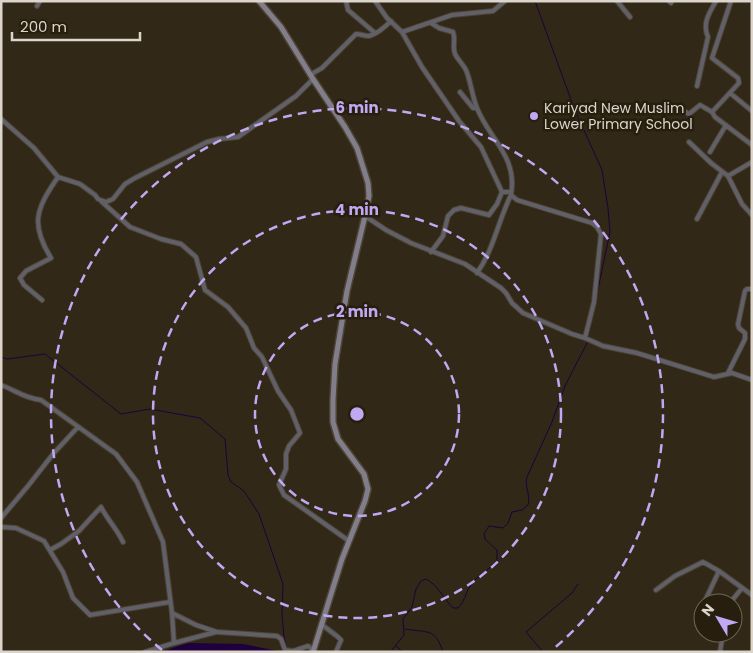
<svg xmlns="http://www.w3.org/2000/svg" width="753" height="653" viewBox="0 0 753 653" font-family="Poppins,sans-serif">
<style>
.water{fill:#1e003e}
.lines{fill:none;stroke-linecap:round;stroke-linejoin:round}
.stream{stroke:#1e003e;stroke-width:1}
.minor-casing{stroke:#4c4434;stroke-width:6}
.secondary-casing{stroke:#4c4434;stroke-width:8}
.minor{stroke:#615f67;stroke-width:4}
.secondary{stroke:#817d8a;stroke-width:5}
.ring{fill:none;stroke:#c1a8f3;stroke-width:2.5;stroke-dasharray:9 6}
.poi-dot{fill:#c1a8f3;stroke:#271e0e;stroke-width:2}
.labels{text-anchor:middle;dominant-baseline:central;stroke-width:5;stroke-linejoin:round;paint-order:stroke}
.poi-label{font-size:14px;fill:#dbd5cb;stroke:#271e0e;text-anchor:start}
.centre{fill:#c1a8f3;stroke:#271e0e;stroke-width:2.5}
.ring-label{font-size:15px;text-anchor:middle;font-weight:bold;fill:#c1a8f3;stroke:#271e0e;stroke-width:5;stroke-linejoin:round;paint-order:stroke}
</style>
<rect width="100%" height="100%" fill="#312817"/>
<path class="water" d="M188 643 243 644 283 652H160Z"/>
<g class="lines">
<path class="stream" d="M535 1 574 108 602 170 608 208 610 232 588 337
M1 357 7 359 45 354 121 414 150 409 200 418 225 439 228 475 231 482 244 491 259 514 283 584 282 615 284 637 287 649
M405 629C427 633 435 627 443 652
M396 646 403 652
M392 650 404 635 403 619 412 607 416 589 421 581 426 579C438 585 443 598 453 608H458C465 601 465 594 470 586 476 577 488 570 497 561V550L485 539 484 534 489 526 503 528 508 523 512 512 522 510 528 505C531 495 524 486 527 477L552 422 565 386 588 341
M543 652 526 632 572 593 578 584"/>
<g class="minor-casing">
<path id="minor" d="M346 1 348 10 375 33
M375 1 387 18 402 32 422 67 459 121 481 147 502 192
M617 1 630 17
M669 1 671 3
M731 1 712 58 738 78 739 83 712 112 715 117 752 145
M37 6 40 1
M402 32 452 15 493 11 505 1
M310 75 322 68 356 34C361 34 364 36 369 36 377 34 385 27 391 21
M697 86 708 37C702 24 709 13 716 1
M460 92 473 108H477
M730 93 752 111
M679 108 689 114 700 105 712 112
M1 119 34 148 58 177 80 184 95 195 98 199 106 202 113 199 125 184 135 178 207 142 219 139 238 137 296 96 313 79
M689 142 711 163 728 176 742 204 752 215
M710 152 726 125
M728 176 752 162
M101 201 130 227 161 239 181 244 196 257 205 290 228 307 246 328 254 348 262 357 278 391 291 410 300 433 289 446 286 454V469L279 485 284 495 349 541
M365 216 386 230 411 243 465 264 501 288 506 293 512 303 523 313 572 334 585 338 594 302 601 234 597 227 592 223 517 200 511 195C518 156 489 139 477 108 472 96 471 82 466 70 463 64 458 60 455 54 452 47 456 39 453 32L439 28 431 23
M697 219 722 172
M431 252 443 236 448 216 454 210 461 208 489 215 497 204 502 192H511
M477 273C494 249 498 221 511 195
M42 300 24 285 20 278 26 271 51 258C30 224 36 209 58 177
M585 338 603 346 637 353 714 377 732 373 752 380
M728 373 745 339V333L739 328 738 324 745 291 747 289H752
M1 385C17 391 24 398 41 400L116 454 137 482 163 542 172 613 196 625 217 632 277 636 281 639 285 650 293 651 308 646 313 650
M1 518 28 486 53 454 78 427
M1 527 16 528 44 541 63 572 73 598 90 615 170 602
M50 550 61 544 79 531 101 507C107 519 117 529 123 542
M656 590 675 576 703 562 719 571 752 595
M704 603 719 571
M730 603 742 588
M321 624 338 637 341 640 336 652
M174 643 216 632
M145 652 174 643 172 613
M720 652 723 633"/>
</g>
<g class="secondary-casing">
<path id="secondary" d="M259 1 281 27 313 79 345 127 357 148 368 183 369 196 365 216 347 291 335 364 333 400V422L338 439 364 474 368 489 365 501 342 559 313 652"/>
</g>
<use href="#minor" class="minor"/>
<use href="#secondary" class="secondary"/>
</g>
<g class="ring">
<circle cx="357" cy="414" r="102"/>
<circle cx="357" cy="414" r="204"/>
<path d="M162 650A306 306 0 1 1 552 650"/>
</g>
<circle class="poi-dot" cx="534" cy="116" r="5"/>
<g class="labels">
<g class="poi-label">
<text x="544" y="108">Kariyad New Muslim<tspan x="544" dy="16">Lower Primary School</tspan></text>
</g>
</g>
<circle cx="357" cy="414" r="8" class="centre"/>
<g class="ring-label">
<text x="357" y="113">6 min</text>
<text x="357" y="215">4 min</text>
<text x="357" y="317">2 min</text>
</g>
<rect width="753" height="653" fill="none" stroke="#dbd5cb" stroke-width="5"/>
<g transform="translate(718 618) rotate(308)"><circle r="24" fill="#271e0e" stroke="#6f675a"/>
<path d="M0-4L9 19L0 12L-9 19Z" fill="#c1a8f3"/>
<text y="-8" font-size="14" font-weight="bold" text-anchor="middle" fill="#dbd5cb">N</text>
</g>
<path d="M12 32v8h128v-8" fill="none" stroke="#dbd5cb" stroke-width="2.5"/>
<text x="20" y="32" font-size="15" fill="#dbd5cb" stroke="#271e0e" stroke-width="4" paint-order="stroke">200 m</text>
</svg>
